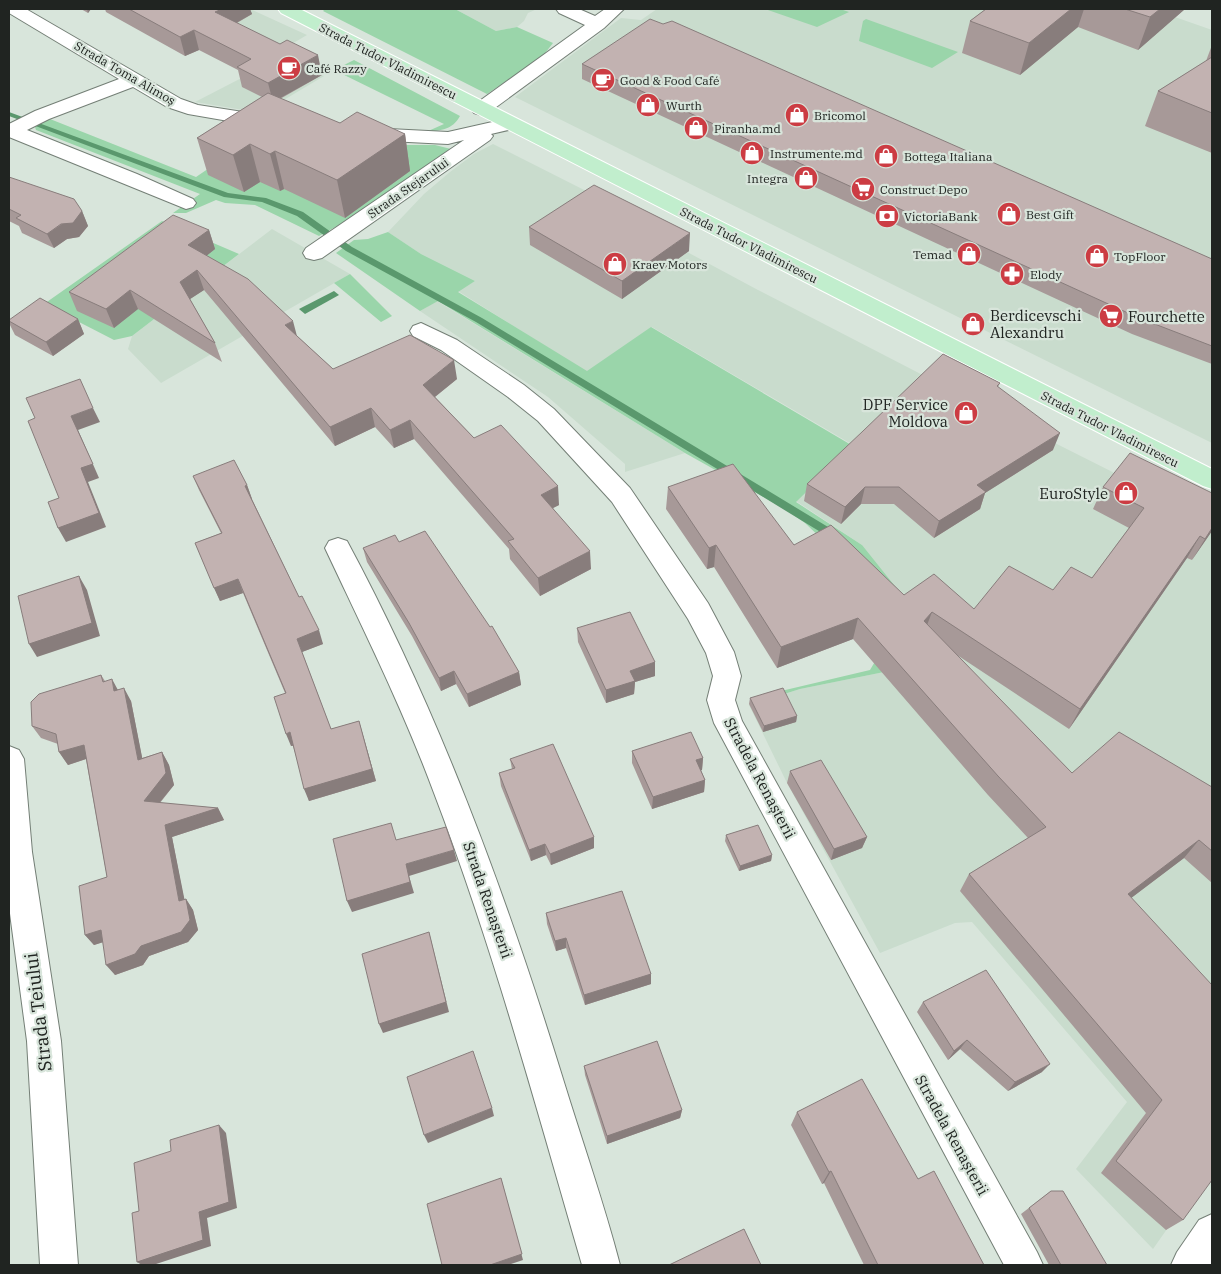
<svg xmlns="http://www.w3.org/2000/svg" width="1221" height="1274" viewBox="0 0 1221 1274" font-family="'IBM Plex Serif',serif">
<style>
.built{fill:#c9dccd}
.green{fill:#9ad5aa}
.water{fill:#5a986d}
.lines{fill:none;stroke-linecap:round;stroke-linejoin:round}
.stream{fill:#5a986d;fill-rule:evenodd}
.minor-casing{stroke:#747f76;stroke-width:2}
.major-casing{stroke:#fff;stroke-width:2}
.minor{fill:#fff;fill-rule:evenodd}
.major{fill:#c1eecd;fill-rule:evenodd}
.wall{fill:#a79998}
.shaded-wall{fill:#887d7c}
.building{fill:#c2b2b1;stroke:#887d7c}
.labels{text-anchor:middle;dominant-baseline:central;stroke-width:4.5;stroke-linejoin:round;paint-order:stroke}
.far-street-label{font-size:12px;fill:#202421;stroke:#d8e5db}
.far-poi-label{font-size:12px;fill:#202421;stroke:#d8e5db;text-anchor:start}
.poi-label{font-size:15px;fill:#202421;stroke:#d8e5db;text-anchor:start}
.street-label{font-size:15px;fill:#202421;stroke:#d8e5db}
.near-street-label{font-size:18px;fill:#202421;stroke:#d8e5db}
</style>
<rect width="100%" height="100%" fill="#d8e5db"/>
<path class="built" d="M250 9 307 35 278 52 218 11Z
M455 9H537L528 13 524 21 517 27 496 31Z
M657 9H1152L1212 30V443L515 97 621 18 641 20Z
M284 56 324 76 262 113 195 102Z
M493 144 600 198 635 224 758 290 1027 429 1212 522V1165L1153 1249 1076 1169 1127 1102 972 922 955 923 880 953 787 783 749 705 800 689 899 669 862 545 796 501 853 445 652 327 587 372 458 291 475 281 421 254 388 232 424 194 450 172 474 154Z
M272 229 350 274 161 383 128 349 132 336Z
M437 301 685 453 625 472V464L548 397 420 311Z"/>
<path class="green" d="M325 9H455L496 31 517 27 553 43 542 57 487 94 323 11Z
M765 9H840L849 12 817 27Z
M866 19 958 52 932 68 859 41 863 21Z
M354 60 460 116C452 130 442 130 426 132L444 124 334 70Z
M50 119 196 177 265 130 399 145H435L451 149 348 220 319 236 255 205 225 203 216 200 186 213H173L200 194 36 130 35 127Z
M162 221 239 254 132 336 114 340 44 304Z
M388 232 421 254 475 281 458 292 587 371 651 327 853 446 796 502 862 545 942 645 899 669 800 689 759 702 756 697 870 670 893 631 826 543 805 523 785 509 685 453 438 301 420 311 336 253 354 240 368 239Z
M350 274 392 316 381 322 334 283Z"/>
<path class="water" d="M334 291 339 295 305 314 299 309Z"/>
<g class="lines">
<path class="stream" d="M9 112 228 193 266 198 303 212 352 247 482 318 838 533 840 536 835 540 832 539 476 322 346 251 297 216 262 202 224 197 9 116Z"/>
<g class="minor-casing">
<path id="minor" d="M9 9H26L181 99 198 105 269 116 276 118 279 122 276 126 269 128 188 114 167 107 133 87 49 119 27 130 137 174 193 199 196 203 193 207 186 209 9 137V124L35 111 119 79 9 13Z
M556 9H579L595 16 605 9H624L604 28 488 113 481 115 474 113 471 109 474 105 585 25 559 13Z
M510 118 517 120 520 124 517 128 491 134 493 136 490 140 322 258 314 260 306 258 303 253 306 248 464 140 448 144 369 140 362 138 359 134 362 130 369 128 448 132Z
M421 323 457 340 524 385 554 409 630 488 708 603 734 652 741 676 735 700 742 721 1037 1252 1043 1265H1004L714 723 707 700 713 676 706 653 688 619 612 502 538 421 508 397 441 350 413 336 410 331 413 326Z
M338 538 347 541C439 712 506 894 563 1079 582 1141 604 1203 620 1265H582C536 1107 493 947 434 793 403 709 363 629 325 548L329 541Z
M9 746 19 750 24 759 32 852 61 1041 78 1265H40L27 1041 9 906Z
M1212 1214V1265H1171L1177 1252 1199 1220Z"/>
</g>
<g class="major-casing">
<path id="major" d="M278 9H300L1212 469V489L1203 486 281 13Z"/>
</g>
<use href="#minor" class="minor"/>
<use href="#major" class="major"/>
</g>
<path class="wall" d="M81 9H91L88 13Z
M105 9H250L252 14 237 23 322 75 280 99 340 123 405 134 410 171 345 218 284 189 280 191 260 182 244 192 208 175 197 138 262 97 242 87 238 70 199 50 185 56 106 12Z
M986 9H1185L1138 50 1078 27 1020 75 962 53 970 21Z
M1212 45V153L1145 126 1158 91 1206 61Z
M582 64 1212 259V364L1132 334 582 79Z
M9 177 82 211 88 226 79 237 67 239 54 248 22 233 19 226 9 221Z
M529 227 689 251 622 299 530 245Z
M209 230 215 249 206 256 297 336 333 369 457 379 435 397 474 438 559 505 553 508 591 569 540 596 510 559 509 549 414 439 394 448 375 427 335 446 204 290 190 299 215 343 222 362 138 309 114 328 77 311 69 292Z
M78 319 84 334 53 356 15 335 9 323V320Z
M1000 383 998 387 1053 450 985 493 980 509 934 538 894 504H861L841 524 804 501 807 484Z
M193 476 247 485 252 499 299 597 323 644 302 652 331 729 359 721 376 781 309 801 293 746H291L285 693 243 593 220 601 195 543 221 533 199 490Z
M668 487 904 595 974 609 1053 590 1092 578 1129 528 1093 509 1103 487 1212 531 1192 560 1187 558 1069 729 954 653 1072 773 1212 787V883L1184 858 1131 898 1183 1220 1166 1230 1101 1173 1146 1113 960 891 969 874 1028 838 988 795 853 639 777 668 714 567 707 569 666 509Z
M399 542 519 672 521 685 469 707 456 684 441 691 412 636 367 562 363 548Z
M577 628 655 662V676L635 682 634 694 606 703 578 642Z
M101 675 105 681 118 690 131 701 142 758 162 752 169 765 174 785 160 803 218 808 224 820 172 837 184 900 186 899 193 910 198 930 188 942 149 956 143 965 115 975 103 942 94 945 85 935 107 877 86 759 68 765 59 752 58 744 41 738 32 726Z
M750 698 797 716 796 722 763 732 749 704Z
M632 751 703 758 702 770H701L705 780 704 792 652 809 632 763Z
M510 759 594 837V848L551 865 546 855 531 861 501 786 499 773 512 769Z
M790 771 867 837 862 848 831 860 787 783Z
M726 835 772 855 771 861 739 871 725 841Z
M546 913 651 974V984L585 1005 566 948 556 951 547 924Z
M923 1002 1042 1072 1008 1091 960 1049 948 1060 917 1012Z
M584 1066 682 1110 680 1118 607 1144 585 1075Z
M797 1112 918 1179 984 1265H864L824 1183 822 1184 791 1125Z
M1051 1191 1107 1265H1049L1021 1214Z"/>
<path class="shaded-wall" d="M87 9H91L88 13Z
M222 9H250L252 14 220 32 215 12Z
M1071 9H1084L1078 27 1020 75 1029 43Z
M1160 9H1185L1138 50 1150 17Z
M194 30 199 50 185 56 180 37Z
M318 55 322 75 273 102 268 83Z
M405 134 410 171 345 218 337 180Z
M250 144 260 182 244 192 233 155Z
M275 151 284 189 280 191 270 154Z
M82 211 88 226 79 237 67 239 54 248 47 234Z
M209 230 215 249 195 265 188 245Z
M690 233 689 251 622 299V281Z
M197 270 204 290 187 301 180 282Z
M130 290 138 309 114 328 106 309Z
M78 319 84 334 53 356 46 342Z
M293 321 298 340 285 325Z
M454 360 457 379 426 404 423 385Z
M93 408 100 422 78 430 99 478 88 482 106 527 66 542 58 528 81 468 71 416Z
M371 408 375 427 335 446 330 427Z
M410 420 414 439 394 448 390 430Z
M1060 433 1053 450 985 493 980 509 934 538 939 521 977 485Z
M247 485 252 499 250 500 245 486Z
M558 486 559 505 543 513 541 495Z
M865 487 861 504 841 524 845 507Z
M1212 528V531L1192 560 1205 539Z
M1200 536 1187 558 1069 729 1080 709Z
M716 545 714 567 707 569 709 548Z
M590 551 591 569 540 596 538 578Z
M79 576 87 590 100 636 37 657 29 644Z
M238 579 243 593 220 601 214 588Z
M932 612 924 633V621Z
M858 618 853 639 777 668 781 647Z
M319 630 323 644 302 652 297 639Z
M655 662V676L635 682 634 694 606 703V690L630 671Z
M454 671 456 684 441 691 439 678Z
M519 672 521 685 469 707 467 694Z
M112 679 119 692 114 691Z
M124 688 131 701 145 772 138 760Z
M797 716 796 722 763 732 764 726Z
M359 721 376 781 309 801 304 789Z
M290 732 295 745 291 746 286 734Z
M84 745 92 757 68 765 59 752Z
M162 752 169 765 174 785 151 813 144 801Z
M703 758 702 770 695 772 696 760Z
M705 780 704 792 652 809 653 797Z
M218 808 224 820 172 837 187 912 179 901 165 825Z
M594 837V848L551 865 550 854Z
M867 837 862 848 831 860 834 849Z
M1199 840 1184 858 1114 911 1128 894Z
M545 844 546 855 531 861 529 850Z
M454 850 457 861 409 876 414 893 352 912 347 901 406 864Z
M772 855 771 861 739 871 740 866Z
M186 899 193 910 198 930 188 942 149 956 143 965 115 975 106 965 141 946Z
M101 930 110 940 94 945 85 935Z
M429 932 449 1012 383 1033 379 1024Z
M566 938V948L556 951 555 941Z
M651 974V984L585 1005 584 995Z
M967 1040 960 1049 948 1060 954 1051Z
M1050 1064 1042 1072 1008 1091 1015 1082Z
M492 1108 494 1116 428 1143 424 1135Z
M682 1110 680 1118 607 1144V1136Z
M219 1125 226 1133 237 1208 207 1218 211 1246 153 1265H142L137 1262 199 1212Z
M831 1171 824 1183 822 1184 829 1172Z
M501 1178 523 1260 508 1265H490Z"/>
<path class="building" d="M129 9H222L215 12 280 44 287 40 318 55 268 83 237 67 251 59 194 30 180 37Z
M986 9H1071L1029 43 970 21Z
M1125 9H1160L1150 17Z
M650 19 663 24 672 21 1212 259V346L1139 318 582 64Z
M1212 57V113L1158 91Z
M268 93 340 123 357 112 405 134 337 180 275 151 270 154 250 144 233 155 197 138Z
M9 177 74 199 82 211 73 223 61 224 47 234 16 218 21 215 9 209Z
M594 185 690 233 622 281 529 227Z
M173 215 209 230 188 245 248 279 293 321 285 325 333 369 410 335 454 360 423 385 474 438 501 425 558 486 541 495 590 551 538 578 508 541 514 539 410 420 390 430 371 408 330 427 197 270 180 282 215 343 130 290 106 309 69 292Z
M40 298 78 319 46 342 9 321V320Z
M943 354 1000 383 997 386 1060 433 977 485 986 492 939 521 899 487H865L845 507 807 484 863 431Z
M80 379 93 408 71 416 93 464 81 468 99 513 58 528 48 502 59 498 28 421 35 418 26 398Z
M1130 453 1212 493V528L1205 539 1200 536 1080 709 932 612 924 621 1072 773 1119 732 1212 787V851L1199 840 1128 894 1212 985V1180L1183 1220 1116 1161 1162 1100 969 874 1046 827 998 776 858 618 781 647 716 545 709 548 668 487 733 464 794 545 831 525 904 595 934 574 974 609 1009 566 1053 590 1071 567 1092 578 1144 508 1103 487Z
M234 460 247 485 245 486 299 597 302 596 319 630 297 639 331 729 359 721 372 769 304 789 290 732 286 734 274 697 286 693 238 579 214 588 195 543 222 533 193 476Z
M425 531 490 627 492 626 519 672 467 694 454 671 439 678 409 623 363 548 395 535 399 542Z
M79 576 92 623 29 644 18 596Z
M630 612 655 662 630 671 635 681 606 690 577 628Z
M101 675 103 682 112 679 114 691 124 688 138 760 162 752 166 773 144 801 218 808 165 825 179 901 186 899 190 920 181 932 141 946 135 954 106 965 101 930 85 935 79 886 107 877 84 745 59 752 56 734 32 726 31 702 39 694Z
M783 688 797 716 764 726 750 698Z
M691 732 703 758 696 760 705 780 653 797 632 751Z
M553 744 594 837 550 854 545 844 529 850 499 773 515 768 510 759Z
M821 760 867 837 834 849 790 771Z
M391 823 396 840 446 827 454 850 406 864 410 882 347 901 333 839Z
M758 825 772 855 740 866 726 835Z
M622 891 651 974 584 995 566 938 555 941 546 913Z
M429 932 446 1002 379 1024 362 954Z
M986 970 1050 1064 1015 1082 967 1040 954 1051 923 1002Z
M657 1041 682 1110 607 1136 584 1066Z
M473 1051 492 1108 424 1135 407 1077Z
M862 1079 918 1179 934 1171 984 1265H878L831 1171 829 1172 797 1112Z
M219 1125 229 1202 199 1212 203 1240 137 1262 132 1213 139 1211 134 1163 171 1151 170 1140Z
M501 1178 522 1254 490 1265H442L427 1204Z
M1051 1191H1063L1107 1265H1061L1029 1208Z
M744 1229 761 1265H669Z"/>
<defs>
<g id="cafe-disc" transform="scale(1.25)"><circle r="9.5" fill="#cc3c43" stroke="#d8e5db"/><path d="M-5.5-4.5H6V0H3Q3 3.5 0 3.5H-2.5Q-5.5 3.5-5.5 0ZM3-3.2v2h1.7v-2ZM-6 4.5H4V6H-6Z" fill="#fff"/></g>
<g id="shop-disc" transform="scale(1.25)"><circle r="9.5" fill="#cc3c43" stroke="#d8e5db"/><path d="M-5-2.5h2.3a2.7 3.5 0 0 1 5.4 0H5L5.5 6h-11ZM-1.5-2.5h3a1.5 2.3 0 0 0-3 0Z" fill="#fff"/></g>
<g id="supermarket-disc" transform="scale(1.25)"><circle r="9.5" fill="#cc3c43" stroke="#d8e5db"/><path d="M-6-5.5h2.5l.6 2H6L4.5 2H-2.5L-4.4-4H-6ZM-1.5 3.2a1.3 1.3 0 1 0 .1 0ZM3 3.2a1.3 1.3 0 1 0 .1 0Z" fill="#fff"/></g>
<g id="bank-disc" transform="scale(1.25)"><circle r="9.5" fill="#cc3c43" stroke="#d8e5db"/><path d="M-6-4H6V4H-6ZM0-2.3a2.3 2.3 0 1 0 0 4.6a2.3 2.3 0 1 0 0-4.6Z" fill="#fff"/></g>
<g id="pharmacy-disc" transform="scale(1.25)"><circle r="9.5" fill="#cc3c43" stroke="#d8e5db"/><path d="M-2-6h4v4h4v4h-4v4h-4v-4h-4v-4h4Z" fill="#fff"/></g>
</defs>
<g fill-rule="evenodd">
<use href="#cafe-disc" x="289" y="68"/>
<use href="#cafe-disc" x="603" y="80"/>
<use href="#shop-disc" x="648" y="105"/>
<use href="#shop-disc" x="797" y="115"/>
<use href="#shop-disc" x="696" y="128"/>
<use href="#shop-disc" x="752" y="153"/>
<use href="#shop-disc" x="886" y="156"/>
<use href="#shop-disc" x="806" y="178"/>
<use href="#supermarket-disc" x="863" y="189"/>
<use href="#shop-disc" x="1009" y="214"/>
<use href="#bank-disc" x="887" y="216"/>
<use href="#shop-disc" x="969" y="254"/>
<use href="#shop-disc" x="1097" y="256"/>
<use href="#shop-disc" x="615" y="264"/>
<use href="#pharmacy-disc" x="1012" y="274"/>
<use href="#supermarket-disc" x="1111" y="316"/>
<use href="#shop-disc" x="973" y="324"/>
<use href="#shop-disc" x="966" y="413"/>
<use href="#shop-disc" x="1126" y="493"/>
</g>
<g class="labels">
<g class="far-street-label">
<text transform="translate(388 61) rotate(27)">Strada Tudor Vladimirescu</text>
<text transform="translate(125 73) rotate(30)">Strada Toma Alimoș</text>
<text transform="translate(408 188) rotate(-35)">Strada Stejarului</text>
<text transform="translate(749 245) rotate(27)">Strada Tudor Vladimirescu</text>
<text transform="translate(1110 429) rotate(27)">Strada Tudor Vladimirescu</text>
</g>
<g class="far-poi-label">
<text x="306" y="68">Café Razzy</text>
<text x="620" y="80">Good &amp; Food Café</text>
<text x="666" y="105">Wurth</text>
<text x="814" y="115">Bricomol</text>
<text x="714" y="128">Piranha.md</text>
<text x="770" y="153">Instrumente.md</text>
<text x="904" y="156">Bottega Italiana</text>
<text x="788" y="178" text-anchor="end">Integra</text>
<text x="880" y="189">Construct Depo</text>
<text x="1026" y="214">Best Gift</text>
<text x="904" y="216">VictoriaBank</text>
<text x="952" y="254" text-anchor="end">Temad</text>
<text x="1114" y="256">TopFloor</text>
<text x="632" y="264">Kraev Motors</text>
<text x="1030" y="274">Elody</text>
</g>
<g class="poi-label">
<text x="990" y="315">Berdicevschi<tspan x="990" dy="17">Alexandru</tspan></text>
<text x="1128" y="316">Fourchette</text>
<text x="948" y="404" text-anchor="end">DPF Service<tspan x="948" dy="17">Moldova</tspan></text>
<text x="1108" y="493" text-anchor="end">EuroStyle</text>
</g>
<g class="street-label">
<text transform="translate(760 778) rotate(62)">Stradela Renașterii</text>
<text transform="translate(488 900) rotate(71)">Strada Renașterii</text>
<text transform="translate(952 1135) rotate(61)">Stradela Renașterii</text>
</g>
<g class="near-street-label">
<text transform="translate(38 1012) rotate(-97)">Strada Teiului</text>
</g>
</g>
<rect width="1221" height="1274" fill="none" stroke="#202421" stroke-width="20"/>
</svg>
